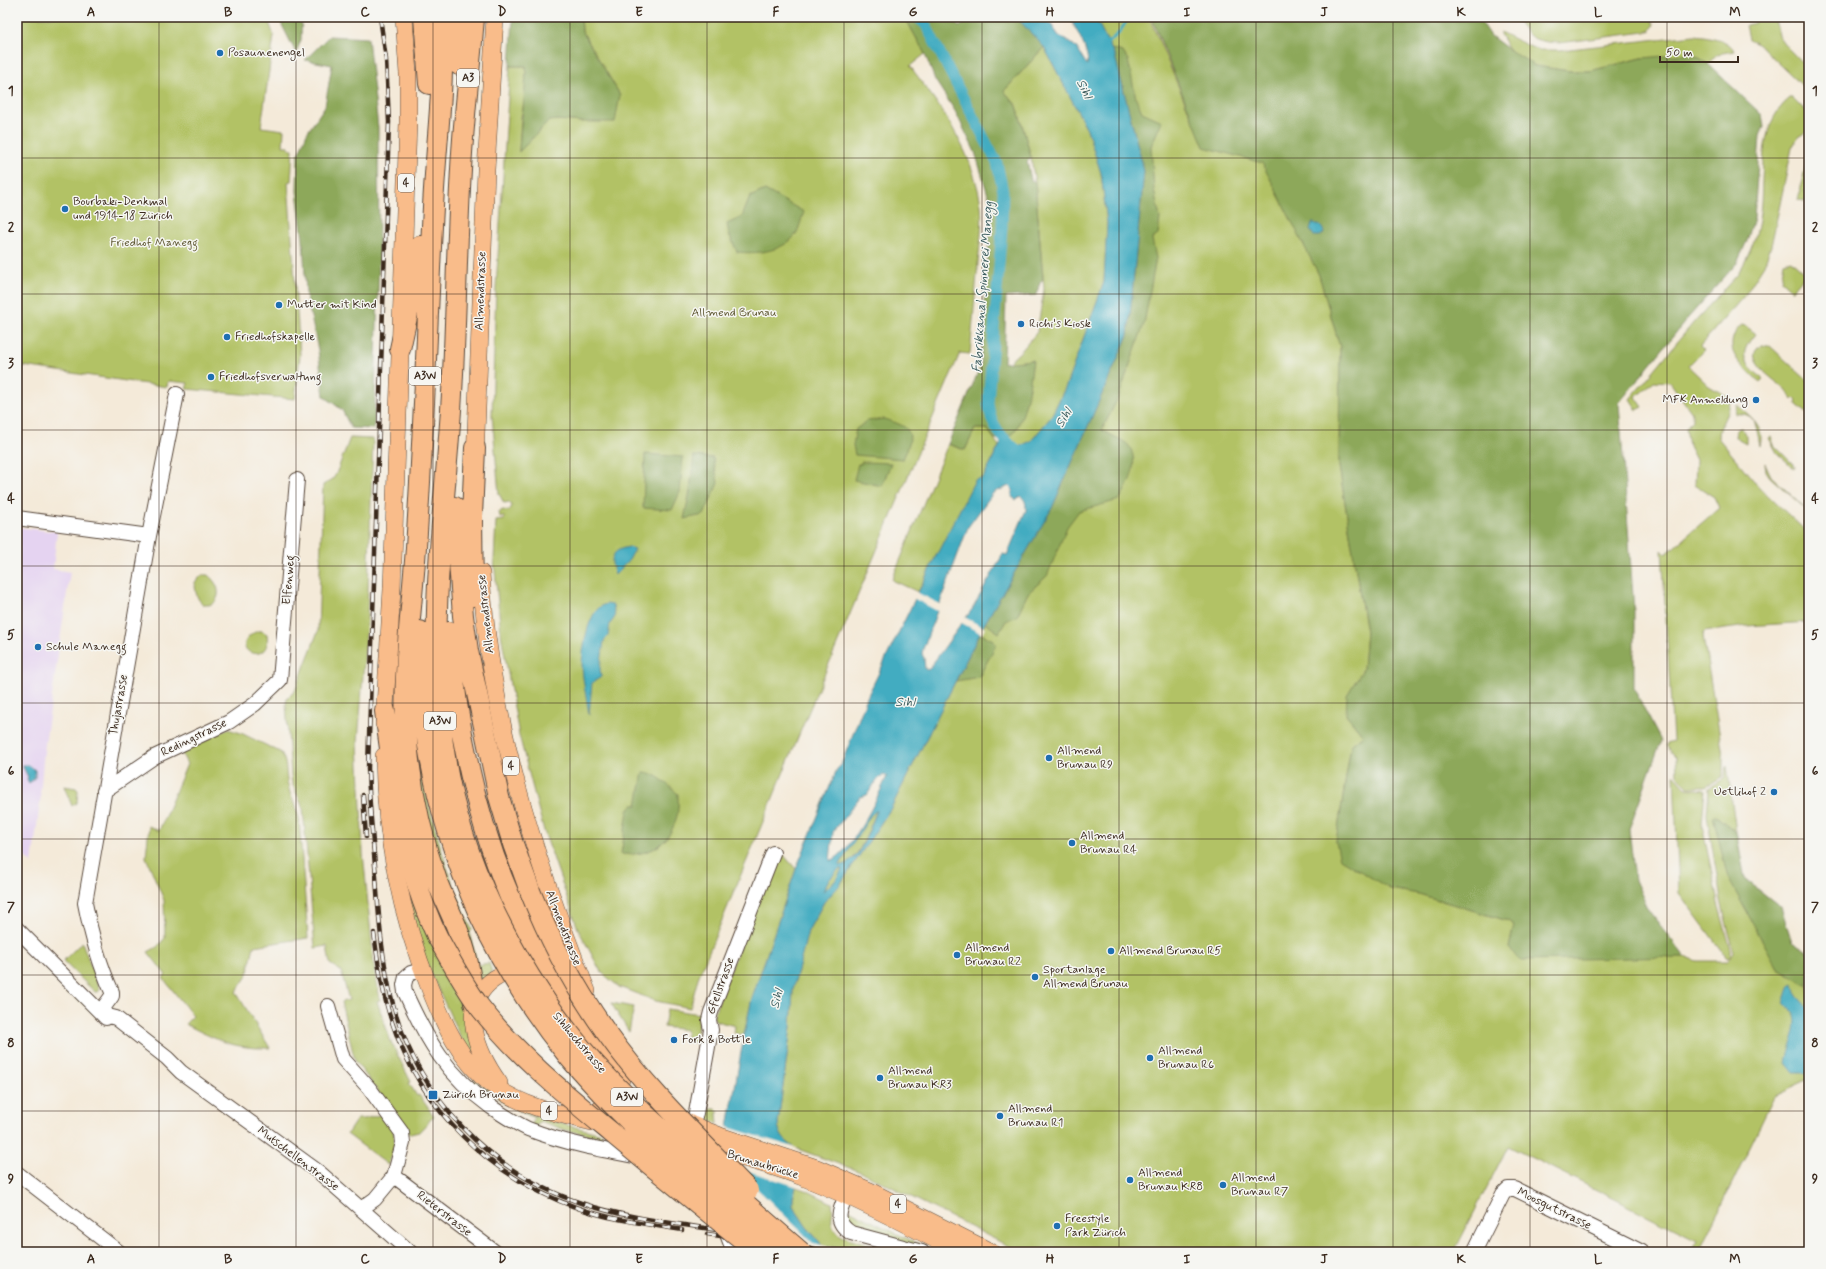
<svg xmlns="http://www.w3.org/2000/svg" width="1826" height="1269" viewBox="0 0 1826 1269" font-family="Mynerve,sans-serif">
<style>
.built{fill:#e5d3f1}
.green{fill:#b2c265;stroke:#767642}
.forest{fill:#8da85a;stroke:#64693c}
.water{fill:#42acc1;stroke:#3e6b70;fill-rule:evenodd}
.pier{fill:#f4ead9}
.lines{fill:none;stroke-linecap:round;stroke-linejoin:round}
.stream{stroke:#42acc1;stroke-width:3}
.canal{stroke:#42acc1;stroke-width:11}
.minor-casing{stroke:#57473a;stroke-width:16}
.major-casing{stroke:#57473a;stroke-width:18}
.highway-casing{stroke:#57473a;stroke-width:22}
.minor{stroke:#fff;stroke-width:14}
.major{stroke:#f9bc8a;stroke-width:17}
.highway{stroke:#f9bc8a;stroke-width:20}
.rail-casing{stroke:#3b2a1e;stroke-width:4.5}
.rail{stroke:#f6f6f2;stroke-width:3;stroke-dasharray:9;stroke-linecap:butt}
.highway-bridge-casing{stroke:#57473a;stroke-width:22;stroke-linecap:butt}
.highway-bridge{stroke:#f9bc8a;stroke-width:20}
.grid{fill:none;stroke:#3b2a1e;stroke-width:1;stroke-opacity:0.55}
.poi-dot{fill:#1f6fb2;stroke:#f6f6f2;stroke-width:1.5}
.labels{text-anchor:middle;dominant-baseline:central;stroke-width:3;stroke-linejoin:round;paint-order:stroke}
.shield{fill:#f6f6f2;stroke:#73675e;stroke-width:1}
.shield-label{font-size:11px;font-weight:bold;fill:#3b2a1e}
.poi-label{font-size:12px;fill:#3b2a1e;stroke:#f6f6f2;text-anchor:start}
.park-label{font-size:12px;fill:#5f5833;stroke:#f6f6f2}
.street-label{font-size:12px;fill:#3b2a1e;stroke:#f6f6f2}
.water-label{font-size:13px;font-style:italic;fill:#3e5e5f;stroke:#f6f6f2}
.neatline{fill:none;stroke:#3b2a1e;stroke-width:1.5}
.grid-label{font-size:13px;text-anchor:middle;font-weight:bold;fill:#3b2a1e}
</style>
<rect width="100%" height="100%" fill="#f6f6f2"/>
<filter id="ink" filterUnits="userSpaceOnUse"><feTurbulence type="fractalNoise" baseFrequency=".025" numOctaves="2"/><feDisplacementMap in="SourceGraphic" scale="8" xChannelSelector="R" yChannelSelector="G"/><feConvolveMatrix kernelMatrix="1 2 1 2 8 2 1 2 1" color-interpolation-filters="sRGB"/></filter>
<filter id="wash" filterUnits="userSpaceOnUse"><feTurbulence type="fractalNoise" baseFrequency=".012" numOctaves="4" result="noise"/><feDisplacementMap in="SourceGraphic" scale="16" xChannelSelector="R" yChannelSelector="G"/><feGaussianBlur stdDeviation="0.9" result="paint"/><feColorMatrix in="noise" values="0 0 0 0 0 0 0 0 0 0 0 0 0 0 0 0 0 1.4 0 .05"/><feComposite in="paint" operator="in"/></filter>
<g filter="url(#wash)">
<rect width="100%" height="100%" fill="#f4ead9"/>
<path class="built" d="M17 527 57 532 53 569 70 572 44 751 40 795H41L32 864 21 853V847L17 846Z"/>
<path class="green" d="M17 17H267L274 36 261 127 284 130 283 146H289V149H293L291 181 288 182 300 355 295 399 186 389 188 383 168 381 167 387 17 365Z
M581 17H905L925 54 910 66C941 108 970 146 980 199 984 220 980 242 978 263 975 293 973 324 970 354L960 353 809 711 698 978 690 1008 656 1001 619 987 601 972 578 929 544 831 519 735 501 634 494 560 496 521 504 520V517H500L499 512 503 510 509 511 512 506 509 502 504 503 499 494 492 415 496 287 510 66H526V94L521 117 519 152 549 121 558 120 583 122 620 95 582 31Z
M1095 17H1149L1193 121 1248 124 1319 275 1340 347 1339 466 1366 632 1363 669 1346 714 1363 735 1351 745 1336 842 1390 889 1419 894 1508 921 1514 925 1509 948 1685 957 1697 961H1727L1734 953 1721 901 1707 815 1709 788 1725 778 1726 767 1727 766 1736 832 1716 816 1778 969 1809 986V1079L1775 1095 1699 1251 1693 1247 1697 1240 1508 1146 1454 1252H1020L866 1174 795 1148 783 1139 779 1130 778 1123 791 1027 793 990 808 931 824 902 839 886 891 808 985 623 1052 508 1128 335 1115 56Z
M1515 17H1650L1654 25 1650 31 1645 32 1559 43C1532 41 1530 39 1515 17Z
M1754 17H1774L1780 38 1786 46 1809 70V92L1763 48 1749 39 1746 25 1755 23Z
M1500 32 1531 47 1539 50H1561L1694 35C1706 36 1730 39 1734 51L1717 54 1708 64 1696 56 1642 58 1590 71H1569L1535 66 1509 50 1500 34Z
M1044 47 1087 129 1101 173 1107 223 1104 282 1066 386 1051 417 1031 441 1018 447 1013 445 1007 438 1017 428 1026 401 1033 360 1008 363 1022 350 1037 332 1044 289 1035 182 1031 158 1017 106 1004 91Z
M1790 98H1793L1809 114V130L1798 137 1792 148 1771 246 1764 265 1745 295 1700 346 1704 350 1688 366 1709 386 1730 398C1731 414 1718 423 1719 439L1759 487 1809 534V622L1747 626 1704 632 1703 636 1723 755V776L1706 787H1688L1677 775 1676 757 1667 747V743L1673 741 1662 550 1666 554 1719 508 1714 497 1695 485 1696 460 1689 446 1686 428 1692 420V413L1670 382 1654 381 1636 397 1643 407 1637 410 1630 399 1694 322 1738 274C1748 257 1756 240 1759 220 1766 181 1754 127 1790 98Z
M1809 151V186L1805 191 1809 197 1805 201 1798 200Z
M1791 260 1806 274 1792 291 1781 281 1784 262Z
M1742 325 1748 327 1755 334C1737 356 1744 362 1763 379L1760 382C1748 371 1727 357 1733 338 1735 332 1737 328 1742 325Z
M1762 345 1770 346 1809 382V415L1796 404 1797 401 1794 398 1792 400C1790 396 1788 392 1785 389 1775 380 1739 358 1762 345Z
M1737 405C1751 417 1765 425 1760 446 1756 429 1759 412 1735 414Z
M1741 428C1747 432 1746 436 1746 443L1735 437 1736 430Z
M975 429H987L999 446 983 478 937 554 918 592 892 580 948 444 965 450Z
M1771 437 1774 445 1795 466 1794 468 1777 453 1769 438Z
M350 438 373 439 367 622 358 742 363 853 374 966 380 1000 377 1001 391 1042 411 1082 409 1083 417 1096 419 1095 434 1116 419 1132 410 1134 355 1061 341 1002 349 1000 341 971 330 964 327 946 315 948 303 808 292 783 291 775 286 704 287 698 295 691 318 631 323 485 333 479 336 474Z
M1765 463 1771 476 1809 512 1770 477 1766 471Z
M202 575H208C237 599 195 625 195 582Z
M257 631H262L267 634C273 669 222 650 257 631Z
M413 726C425 797 442 865 472 930L469 933 478 965 489 963 492 972 479 990 434 854 421 801Z
M228 729 241 733 280 752C288 761 285 774 288 785 290 797 297 807 299 819L308 938 254 946 247 976 236 992 270 1048C233 1049 217 1040 185 1024L193 1016 163 978 166 975 148 952 157 947 165 938 164 900 146 857 149 826 159 831 187 764 180 750Z
M1674 775 1686 788 1705 790 1702 825 1718 903 1731 950V956L1727 958 1679 893Z
M64 786 76 788 78 790 77 802 72 806Z
M877 809C872 823 856 869 839 866L871 815Z
M393 810 467 1002 482 1067 469 1056 418 945Z
M780 851 796 869 752 998 744 1035 734 1033 735 1026 716 1021 713 1017 735 958Z
M839 869H842L835 882 823 892 828 881Z
M82 942 100 990 98 992H95L63 961Z
M611 1003 634 1007 629 1032Z
M667 1009 700 1014 695 1042 687 1041 686 1030 664 1027Z
M474 1080 519 1109 544 1119 602 1134 601 1137 565 1130 540 1121 536 1127 531 1125 534 1118 505 1103 478 1083 473 1089 469 1085Z
M711 1109H716L719 1112 717 1113 718 1124 710 1120 707 1115 708 1111Z
M383 1114C398 1132 397 1144 388 1165L347 1134 357 1119H364Z
M796 1187 808 1191 832 1203C835 1218 825 1223 842 1236L894 1252H858L822 1245 806 1226 793 1206V1197Z
M849 1210 851 1211 934 1252 858 1230 848 1223 845 1213Z"/>
<path class="forest" d="M278 17H302L301 40 296 53Z
M513 17H581L582 31 620 95 615 122H583L558 120 549 121 519 152C520 123 526 96 526 66H510Z
M905 17H951L959 27 973 17H1016L1044 47 1004 91 1017 106 1031 157 1027 161 1031 180 1035 182 1043 279 1040 283 1036 295 1006 297 1004 363 1033 360C1030 380 1026 427 1007 438 1004 440 999 439 995 439L987 429H975L965 450 948 444 981 365 985 284 992 208 975 152 955 111 935 80 925 54Z
M1151 17H1478L1491 36 1508 49 1535 66 1569 71H1590L1642 58 1685 54 1696 56 1708 64 1762 115 1764 126 1760 136 1754 218 1747 241 1737 263 1688 318 1619 403 1634 610V689L1661 741 1629 829 1635 880 1649 911 1685 957 1519 960 1509 948 1514 925 1508 921 1419 894 1390 889 1340 859 1336 842 1351 745 1363 735 1346 714 1347 695 1363 669 1366 632 1339 466 1340 347 1319 275 1262 163 1204 147Z
M329 36 368 38 378 127 379 257 374 429 351 428 342 410 324 396 318 350 306 293 303 240 297 191 298 155 307 133 325 106 332 65 305 60Z
M1111 49 1123 52 1128 60 1136 98 1142 112 1162 121 1151 146 1154 190 1160 218 1158 235 1152 239 1156 258 1144 324 1119 396 1102 430C1108 434 1126 441 1129 446 1140 463 1129 485 1119 500L1079 511 1067 527 1047 576 1028 593 1017 616 1006 621 999 633 985 623 1052 508 1128 335 1144 171 1115 56Z
M765 190 804 212C801 219 799 232 793 238 779 252 756 254 737 252L729 234 727 224 742 217 750 197Z
M884 419C911 427 916 431 903 459L855 455 853 445 856 429 867 421Z
M645 454 683 457 680 492 672 510 643 508Z
M694 456 713 458 718 483 704 515 684 519 690 491Z
M861 462 891 463 882 486 854 480 858 464H861Z
M980 633 993 640 996 645 979 677 956 681Z
M643 772C656 772 669 786 678 794 678 801 679 811 676 819 668 847 648 856 621 854L628 811 632 805H637Z
M1713 816H1716L1736 832 1745 879 1781 907 1792 942 1809 953V986L1778 969 1728 878Z"/>
<path class="water" d="M1016 17H1046L1059 36 1067 40 1076 47 1087 65C1091 54 1075 27 1069 17H1095L1115 56 1144 171 1128 335 1052 508 985 623 891 808 839 886 824 902 808 931 793 990 791 1027 778 1123C779 1136 785 1141 795 1148L796 1187 793 1197V1206L806 1226 822 1245 762 1252 735 1170 728 1127 744 1035 752 998 796 869 837 769 841 765 868 695 937 554 975 480 983 478 1002 441 1018 447 1031 441 1051 417 1066 386 1104 282 1107 223 1101 173 1087 129 1044 47ZM1009 486 1013 490 1012 497 1016 500 1020 496C1026 499 1026 505 1026 510L1007 555 1003 554 973 608 928 670 925 669 924 658 922 654 923 649 968 527 993 493ZM883 775 887 776C878 797 851 854 830 861L833 832 860 797 867 795 876 781ZM877 810C873 821 863 848 855 857 852 860 848 860 846 864L839 866 871 815ZM839 869H842L835 881 823 891 828 881Z
M1312 223C1318 223 1323 227 1324 233L1320 236H1314L1310 230Z
M629 547 635 549 629 560 615 575C609 558 611 550 629 547Z
M606 604 613 605 615 617 610 624 608 636 604 641 600 669 601 677 592 683 589 715C587 699 582 680 582 663 583 647 588 608 606 604Z
M22 765H29L35 770V778L29 783 27 779 28 777Z
M1794 985 1797 996 1809 1009V1073H1794L1786 1063C1788 1048 1799 1030 1795 1015 1793 1011 1787 1006 1784 1003L1789 988Z"/>
<path class="pier" d="M916 592 942 605 939 612 913 598Z
M964 617 985 628 982 634 960 622Z
M727 1127 797 1148 798 1187 735 1167 813 1243 826 1246 831 1252H760L733 1170Z"/>
<g class="lines">
<path class="stream" d="M1106 44 1119 33 1129 17"/>
<path class="canal" d="M917 17 926 25 936 45 997 163 1003 191 1002 228 988 403C991 426 1002 439 1020 452"/>
</g>
</g>
<g filter="url(#ink)">
<g class="lines">
<g class="minor-casing">
<path id="minor" d="M17 518 149 536
M104 791 154 757 229 722 255 704 280 680 297 480
M17 929 106 1018
M422 970 411 973 406 977 404 985 405 992C427 1041 447 1075 491 1107 503 1115 515 1123 528 1129 564 1143 602 1150 640 1157
M328 1006 343 1059 369 1088 402 1133 403 1143 394 1176 375 1199 361 1209
M101 1011 112 996V992C99 963 91 934 85 903L149 536 177 394
M104 1015 116 1018 167 1058 181 1072 320 1173 410 1252
M692 1125 696 1113 711 1030 709 1020 711 1012 773 853
M17 1173 119 1252
M394 1176 495 1252
M846 1196C839 1211 834 1222 851 1233L922 1252
M723 1224 734 1252
M1474 1252 1503 1194 1508 1189H1515L1642 1252"/>
</g>
<g class="major-casing">
<path id="major" d="M475 460 486 170 495 17
M481 573C490 719 533 855 587 991
M384 724 392 589 408 122V74L404 17
M384 756C385 837 400 914 430 989 444 1024 460 1061 491 1084 523 1108 563 1115 601 1124
M554 992 582 1027 616 1062
M499 1083C478 1054 456 1005 494 979 502 974 512 968 522 969
M585 1120C603 1109 627 1091 620 1066 618 1059 614 1053 611 1046
M683 1120 692 1125 720 1136 817 1168 870 1191 991 1252
M703 1147C738 1156 772 1165 805 1178 858 1199 909 1225 959 1252"/>
</g>
<g class="highway-casing">
<path id="highway" d="M424 17 429 84
M442 17C445 81 436 144 433 207 427 320 424 434 416 547 412 608 403 667 406 727 409 781 420 833 438 884 445 902 455 920 461 939 469 960 471 981 474 1003
M456 17 459 65
M474 17C471 58 466 98 463 139 456 229 457 319 451 410 444 511 430 615 440 716 445 782 464 848 492 907
M400 349 414 285 420 246
M455 507 463 616 468 651 499 797 513 844 530 891
M473 596 472 516 475 448
M420 631C421 662 422 693 425 724 433 790 452 853 479 914
M449 632C456 722 474 813 510 897 525 933 545 967 563 1002
M385 711C395 787 404 866 437 936
M401 790 407 842"/>
</g>
<use href="#minor" class="minor"/>
<use href="#major" class="major"/>
<use href="#highway" class="highway"/>
<g class="rail-casing">
<path id="rail" d="M380 17 386 59 389 122 368 768C369 804 373 841 376 877 379 920 382 963 393 1004 418 1097 490 1173 581 1203 629 1219 681 1224 731 1232 764 1237 797 1245 830 1252
M363 795 366 837
M374 933C378 963 382 993 392 1022 421 1110 491 1178 578 1208 611 1220 647 1224 682 1230
M707 1234 741 1239"/>
</g>
<use href="#rail" class="rail"/>
<g class="highway-bridge-casing">
<path id="highway-bridge" d="M530 891C550 941 575 988 606 1032 647 1090 699 1139 748 1190
M492 907C514 952 539 995 570 1034 606 1081 652 1121 696 1160 731 1191 766 1222 801 1252
M479 914C503 965 533 1013 569 1057 628 1128 708 1190 777 1252
M437 936C450 960 463 984 479 1006 517 1055 565 1094 612 1133 660 1173 709 1213 758 1252"/>
</g>
<use href="#highway-bridge" class="highway-bridge"/>
</g>
</g>
<path class="grid" d="M159 17V1252M296 17V1252M433 17V1252M570 17V1252M707 17V1252M844 17V1252M982 17V1252M1119 17V1252M1256 17V1252M1393 17V1252M1530 17V1252M1667 17V1252M17 158H1809M17 294H1809M17 430H1809M17 566H1809M17 703H1809M17 839H1809M17 975H1809M17 1111H1809"/>
<g class="poi-dot">
<circle cx="220" cy="53" r="4"/>
<circle cx="65" cy="209" r="4"/>
<circle cx="279" cy="305" r="4"/>
<circle cx="1021" cy="324" r="4"/>
<circle cx="227" cy="337" r="4"/>
<circle cx="211" cy="377" r="4"/>
<circle cx="1756" cy="400" r="4"/>
<circle cx="38" cy="647" r="4"/>
<circle cx="1049" cy="758" r="4"/>
<circle cx="1774" cy="792" r="4"/>
<circle cx="1072" cy="843" r="4"/>
<circle cx="1111" cy="951" r="4"/>
<circle cx="957" cy="955" r="4"/>
<circle cx="1035" cy="977" r="4"/>
<circle cx="674" cy="1040" r="4"/>
<circle cx="1150" cy="1058" r="4"/>
<circle cx="880" cy="1078" r="4"/>
<rect x="428" y="1090" width="10" height="10" rx="2"/>
<circle cx="1000" cy="1116" r="4"/>
<circle cx="1130" cy="1180" r="4"/>
<circle cx="1223" cy="1185" r="4"/>
<circle cx="1057" cy="1226" r="4"/>
</g>
<g class="labels">
<g class="shield">
<rect x="457" y="69" width="22" height="18" rx="3"/>
<rect x="398" y="174" width="16" height="18" rx="3"/>
<rect x="409" y="367" width="32" height="18" rx="3"/>
<rect x="424" y="712" width="32" height="18" rx="3"/>
<rect x="503" y="757" width="16" height="18" rx="3"/>
<rect x="611" y="1088" width="32" height="18" rx="3"/>
<rect x="541" y="1102" width="16" height="18" rx="3"/>
<rect x="890" y="1195" width="16" height="18" rx="3"/>
</g>
<g class="shield-label">
<text x="468" y="78">A3</text>
<text x="406" y="183">4</text>
<text x="425" y="376">A3W</text>
<text x="440" y="721">A3W</text>
<text x="511" y="766">4</text>
<text x="627" y="1097">A3W</text>
<text x="549" y="1111">4</text>
<text x="898" y="1204">4</text>
</g>
<g class="poi-label">
<text x="228" y="53">Posaunenengel</text>
<text x="73" y="202">Bourbaki-Denkmal<tspan x="73" dy="14">und 1914-18 Zürich</tspan></text>
<text x="287" y="305">Mutter mit Kind</text>
<text x="1029" y="324">Richi's Kiosk</text>
<text x="235" y="337">Friedhofskapelle</text>
<text x="219" y="377">Friedhofsverwaltung</text>
<text x="1748" y="400" text-anchor="end">MFK Anmeldung</text>
<text x="46" y="647">Schule Manegg</text>
<text x="1057" y="751">Allmend<tspan x="1057" dy="14">Brunau R9</tspan></text>
<text x="1766" y="792" text-anchor="end">Uetlihof 2</text>
<text x="1080" y="836">Allmend<tspan x="1080" dy="14">Brunau R4</tspan></text>
<text x="965" y="948">Allmend<tspan x="965" dy="14">Brunau R2</tspan></text>
<text x="1119" y="951">Allmend Brunau R5</text>
<text x="1043" y="970">Sportanlage<tspan x="1043" dy="14">Allmend Brunau</tspan></text>
<text x="682" y="1040">Fork &amp; Bottle</text>
<text x="1158" y="1051">Allmend<tspan x="1158" dy="14">Brunau R6</tspan></text>
<text x="888" y="1071">Allmend<tspan x="888" dy="14">Brunau KR3</tspan></text>
<text x="442" y="1095">Zürich Brunau</text>
<text x="1008" y="1109">Allmend<tspan x="1008" dy="14">Brunau R1</tspan></text>
<text x="1138" y="1173">Allmend<tspan x="1138" dy="14">Brunau KR8</tspan></text>
<text x="1231" y="1178">Allmend<tspan x="1231" dy="14">Brunau R7</tspan></text>
<text x="1065" y="1219">Freestyle<tspan x="1065" dy="14">Park Zürich</tspan></text>
</g>
<g class="park-label">
<text x="154" y="243">Friedhof Manegg</text>
<text x="734" y="313">Allmend Brunau</text>
</g>
<g class="street-label">
<text transform="translate(481 291) rotate(-88)">Allmendstrasse</text>
<text transform="translate(289 580) rotate(-85)">Elfenweg</text>
<text transform="translate(486 614) rotate(-96)">Allmendstrasse</text>
<text transform="translate(119 705) rotate(-80)">Thujastrasse</text>
<text transform="translate(194 738) rotate(-26)">Redingstrasse</text>
<text transform="translate(563 928) rotate(69)">Allmendstrasse</text>
<text transform="translate(721 986) rotate(-70)">Gfellstrasse</text>
<text transform="translate(579 1043) rotate(50)">Sihlhochstrasse</text>
<text transform="translate(298 1159) rotate(37)">Mutschellenstrasse</text>
<text transform="translate(763 1165) rotate(17)">Brunaubrücke</text>
<text transform="translate(1554 1209) rotate(26)">Moosgutstrasse</text>
<text transform="translate(444 1214) rotate(38)">Rieterstrasse</text>
</g>
<g class="water-label">
<text transform="translate(1084 89) rotate(64)">Sihl</text>
<text transform="translate(983 287) rotate(-86)">Fabrikkanal Spinnerei Manegg</text>
<text transform="translate(1064 418) rotate(-59)">Sihl</text>
<text x="905" y="702">Sihl</text>
<text transform="translate(777 999) rotate(-76)">Sihl</text>
</g>
</g>
<rect width="1826" height="1269" fill="none" stroke="#f6f6f2" stroke-width="44"/>
<path d="M1660 56v6h78v-6" fill="none" stroke="#3b2a1e" stroke-width="2"/>
<text x="1666" y="56" font-size="12" fill="#3b2a1e" stroke="#f6f6f2" stroke-width="3" paint-order="stroke">50 m</text>
<rect x="22" y="22" width="1782" height="1225" class="neatline"/>
<g class="grid-label">
<text x="91" y="16">A</text>
<text x="228" y="16">B</text>
<text x="365" y="16">C</text>
<text x="502" y="16">D</text>
<text x="639" y="16">E</text>
<text x="776" y="16">F</text>
<text x="913" y="16">G</text>
<text x="1050" y="16">H</text>
<text x="1187" y="16">I</text>
<text x="1324" y="16">J</text>
<text x="1461" y="16">K</text>
<text x="1598" y="16">L</text>
<text x="1735" y="16">M</text>
<text x="11" y="95">1</text>
<text x="1815" y="95">1</text>
<text x="11" y="231">2</text>
<text x="1815" y="231">2</text>
<text x="11" y="367">3</text>
<text x="1815" y="367">3</text>
<text x="11" y="503">4</text>
<text x="1815" y="503">4</text>
<text x="11" y="639">5</text>
<text x="1815" y="639">5</text>
<text x="11" y="775">6</text>
<text x="1815" y="775">6</text>
<text x="11" y="911">7</text>
<text x="1815" y="911">7</text>
<text x="11" y="1047">8</text>
<text x="1815" y="1047">8</text>
<text x="11" y="1183">9</text>
<text x="1815" y="1183">9</text>
<text x="91" y="1263">A</text>
<text x="228" y="1263">B</text>
<text x="365" y="1263">C</text>
<text x="502" y="1263">D</text>
<text x="639" y="1263">E</text>
<text x="776" y="1263">F</text>
<text x="913" y="1263">G</text>
<text x="1050" y="1263">H</text>
<text x="1187" y="1263">I</text>
<text x="1324" y="1263">J</text>
<text x="1461" y="1263">K</text>
<text x="1598" y="1263">L</text>
<text x="1735" y="1263">M</text>
</g>
</svg>
